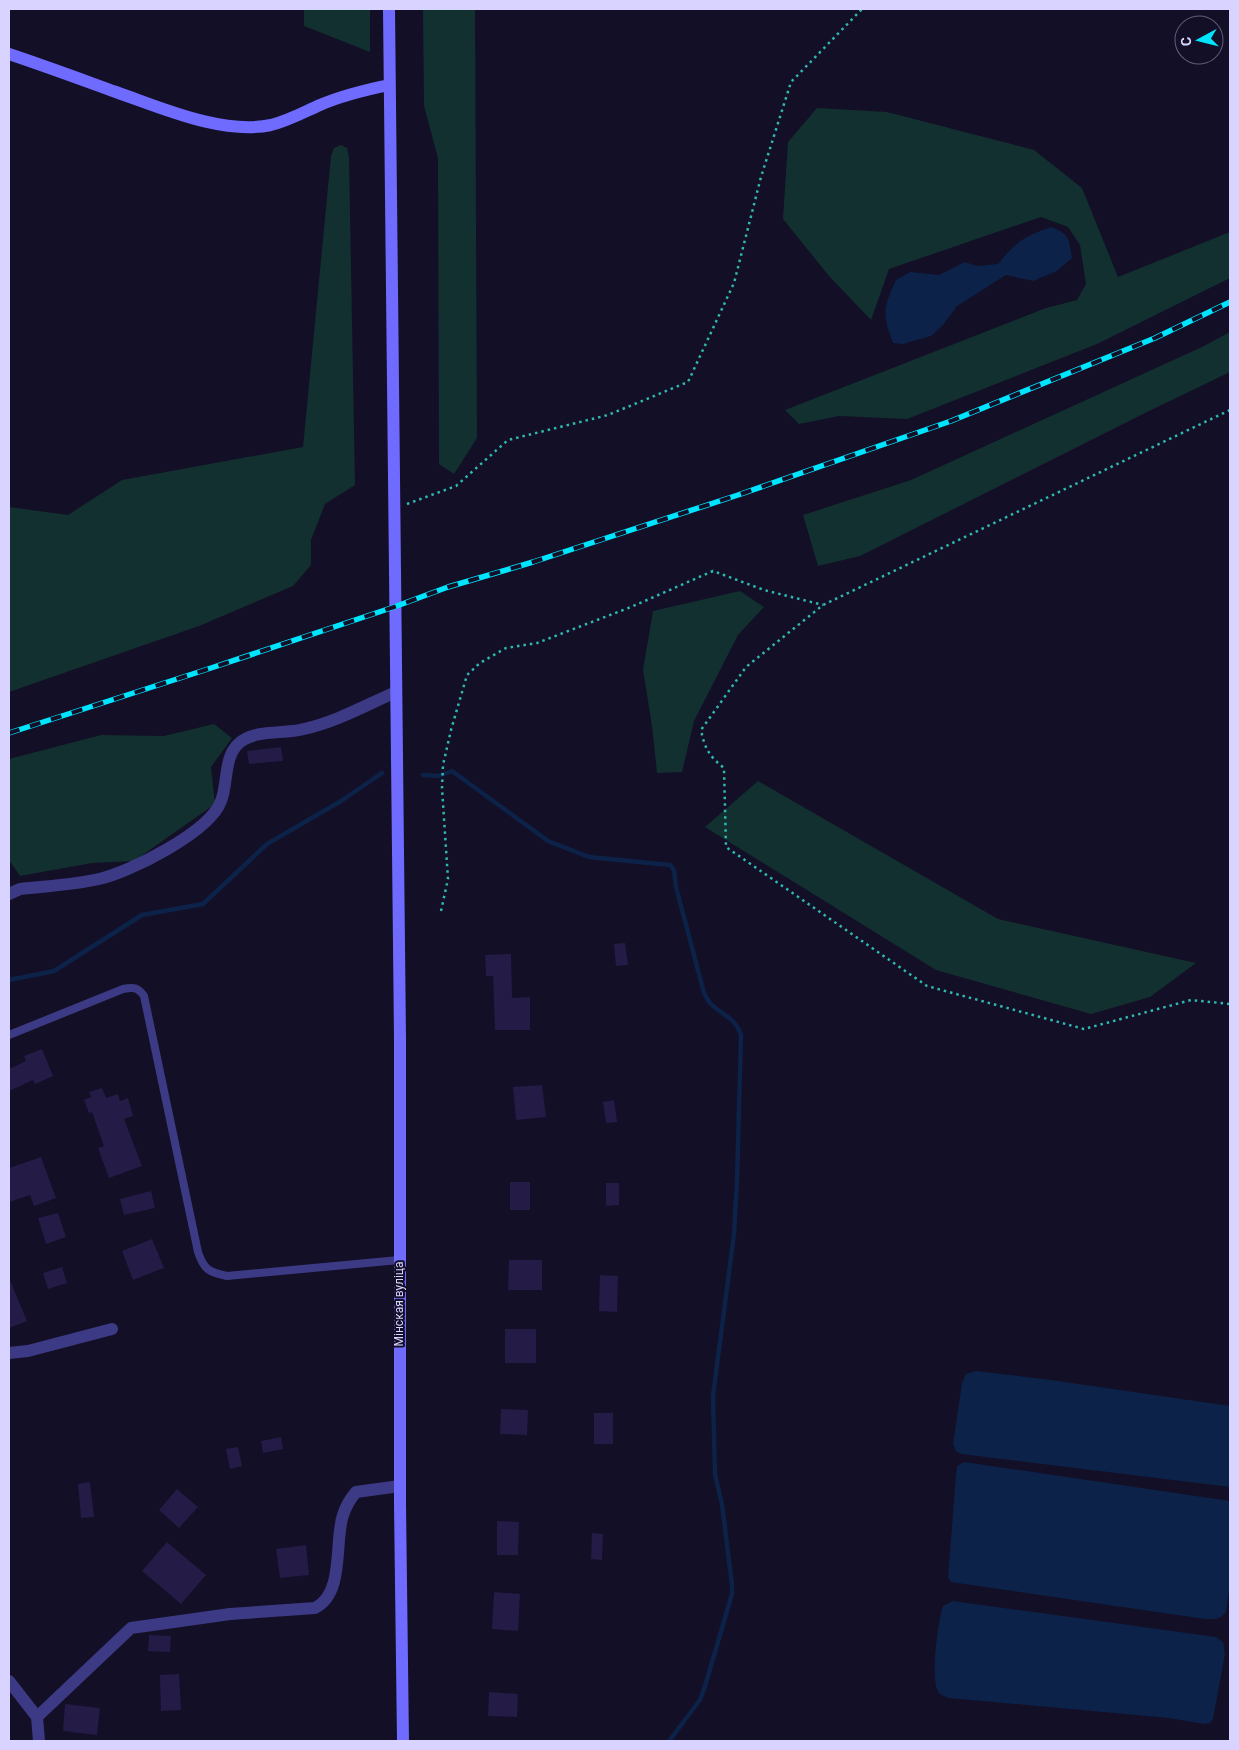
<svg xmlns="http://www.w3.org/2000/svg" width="1239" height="1750" viewBox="0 0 1239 1750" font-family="Roboto,sans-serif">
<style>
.green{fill:#12302f}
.water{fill:#0c2248}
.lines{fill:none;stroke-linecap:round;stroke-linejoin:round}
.stream{stroke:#0c2248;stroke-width:4.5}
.building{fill:#241b47}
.path{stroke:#2fb8b0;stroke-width:2.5;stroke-dasharray:2.5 4;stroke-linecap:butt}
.service{stroke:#3d3a85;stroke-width:8}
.minor{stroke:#3d3a85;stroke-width:12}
.secondary{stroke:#6f6bff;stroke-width:12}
.rail-casing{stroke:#00e5ff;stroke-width:5.5}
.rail{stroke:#130f26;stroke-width:4;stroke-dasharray:11;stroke-linecap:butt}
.labels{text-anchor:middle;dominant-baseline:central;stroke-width:4;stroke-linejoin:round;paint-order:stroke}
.street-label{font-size:12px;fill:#d9d4ff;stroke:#130f26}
</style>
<rect width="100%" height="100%" fill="#130f26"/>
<path class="green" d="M304 9H370V52L304 26Z
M423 9H475L477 438 454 474 439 464 438 158 424 106Z
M817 108 887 112 1034 150 1082 188 1118 277 1230 232V278L1097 344 907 419 839 416 799 424 785 410 1046 308 1077 300 1086 284 1080 245 1068 227 1041 217 889 269 871 320 829 276 783 219 788 142Z
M341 145 347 148 349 157 355 485 325 504 311 540V565L293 586 199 626 9 692V507L68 515 122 480 303 447 331 156 334 148Z
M1230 332V372L1147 412 860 556 818 566 803 515 911 480 1202 347Z
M740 591 764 607 738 635 694 721 682 772 657 773 652 726 643 670 653 611Z
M214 724 232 738 211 767 215 804 134 861 92 863 20 876 9 860V759L101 735 164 736Z
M758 781 998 919 1196 963 1150 997 1091 1014 936 970 705 827Z"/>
<path class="water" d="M1052 227C1070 235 1069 239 1072 258L1057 271 1033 281 1006 275 957 306 943 325 931 336 903 344 893 343C882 314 883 308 896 280L910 272 939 275 965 262 977 266 998 264C1015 243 1025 235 1052 227Z
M976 1371 1051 1380 1230 1406V1487L961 1454 956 1451 953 1444 962 1383 966 1374Z
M964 1462 1230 1501V1583L1226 1612 1221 1617 1216 1619H1205L951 1582 948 1577 956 1475 957 1466Z
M953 1601 1216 1637 1223 1642 1225 1654 1213 1719 1210 1723 1204 1724 1169 1718 949 1698C944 1696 939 1695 937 1689 931 1674 938 1622 943 1606Z"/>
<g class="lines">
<path class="stream" d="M423 775 438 776 452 771 548 841 589 857 670 865 674 870 676 887 704 993C706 997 708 1001 711 1004 723 1016 735 1017 741 1035L737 1181 734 1234 713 1396 715 1475 722 1504 732 1585V1594L705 1686 700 1700 669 1741
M9 980 54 971 142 915 203 904 267 844 341 801 382 773"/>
</g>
<path class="building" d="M281 747 283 761 249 764 247 751Z
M625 943 628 965 616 966 614 944Z
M511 954 512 998 530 997V1030H495L493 976H486L485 955Z
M42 1049 53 1076 35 1084 33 1080 9 1091V1069L26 1061 24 1056Z
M542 1085 546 1117 516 1120 513 1087Z
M102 1088 106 1098 118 1094 120 1101 128 1098 133 1116 124 1119 142 1166 109 1178 98 1148 104 1146 92 1112 89 1113 84 1100 91 1097 89 1092Z
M614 1100 617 1122 606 1123 603 1102Z
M41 1157 56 1198 34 1206 30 1195 9 1202V1168Z
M510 1182H530V1210H510Z
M606 1183H619V1205L606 1206Z
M151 1191 155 1208 124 1215 120 1199Z
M58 1213 66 1237 46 1244 38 1218Z
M152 1239 164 1268 133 1280 122 1251Z
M509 1260H542V1290H508Z
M62 1267 67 1283 48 1289 43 1273Z
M600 1275 618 1276 617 1312 599 1311Z
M9 1278 27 1321 9 1328Z
M505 1329H536V1363H505Z
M501 1409 528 1410 527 1435 500 1434Z
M594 1413H613V1444H594Z
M281 1437 283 1449 263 1453 261 1441Z
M238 1447 242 1466 230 1469 226 1449Z
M90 1482 94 1517 81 1518 78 1484Z
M177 1489 198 1507 179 1528 159 1510Z
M497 1521 519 1522 518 1555H497Z
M592 1533 603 1534 602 1560 591 1559Z
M167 1542 206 1575 181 1604 142 1571Z
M306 1545 309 1575 280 1578 276 1549Z
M494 1592 520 1594 518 1631 492 1629Z
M149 1635 171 1636 170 1652 148 1651Z
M179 1674 181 1710 161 1711 160 1675Z
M489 1692 518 1694 517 1717 488 1716Z
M65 1704 100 1708 97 1735 63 1731Z"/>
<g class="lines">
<path class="path" d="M1230 410 823 605 746 667 701 730C705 749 709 756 724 768L726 847 927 986 1084 1029 1191 1000 1230 1004
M407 504 456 486 508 440 608 415 688 382 734 283 761 177 791 82 862 9
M441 911 448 879 442 788 443 765 451 730 467 675 480 663 506 648 537 643 631 607 713 571 764 590 823 605"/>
<path class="service" d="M9 1035 123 989C133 987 138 987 144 996L198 1252C204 1270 209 1272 227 1276L399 1260"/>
<path class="minor" d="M9 894 20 889C46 886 73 885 99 879 130 872 210 832 221 801 229 782 222 751 245 739 262 730 285 734 304 729 336 722 366 705 396 692
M9 1353 28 1351 112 1329
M9 1681 37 1717 39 1741
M37 1717 131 1628 230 1614 315 1608C345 1593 334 1542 343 1515 346 1506 350 1499 356 1492L400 1486"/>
<path class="secondary" d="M389 9 400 1039V1504L403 1741
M9 54C45 66 80 79 116 92 162 108 222 135 271 125 288 121 304 112 320 105 343 95 365 90 389 85"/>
<g class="rail-casing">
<path id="rail" d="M9 733 208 669 394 607 448 587 533 562 738 495 951 421 1155 338 1230 302"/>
</g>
<use href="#rail" class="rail"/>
</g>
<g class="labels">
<g class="street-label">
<text transform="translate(399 1304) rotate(-90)">Мінская вуліца</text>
</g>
</g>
<rect width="1239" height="1750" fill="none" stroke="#d9d4ff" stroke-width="20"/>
<g transform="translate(1199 40) rotate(263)"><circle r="24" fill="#130f26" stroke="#625e7d"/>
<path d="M0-4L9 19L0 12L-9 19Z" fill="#00e5ff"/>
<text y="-8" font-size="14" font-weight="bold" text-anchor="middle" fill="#d9d4ff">С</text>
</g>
</svg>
